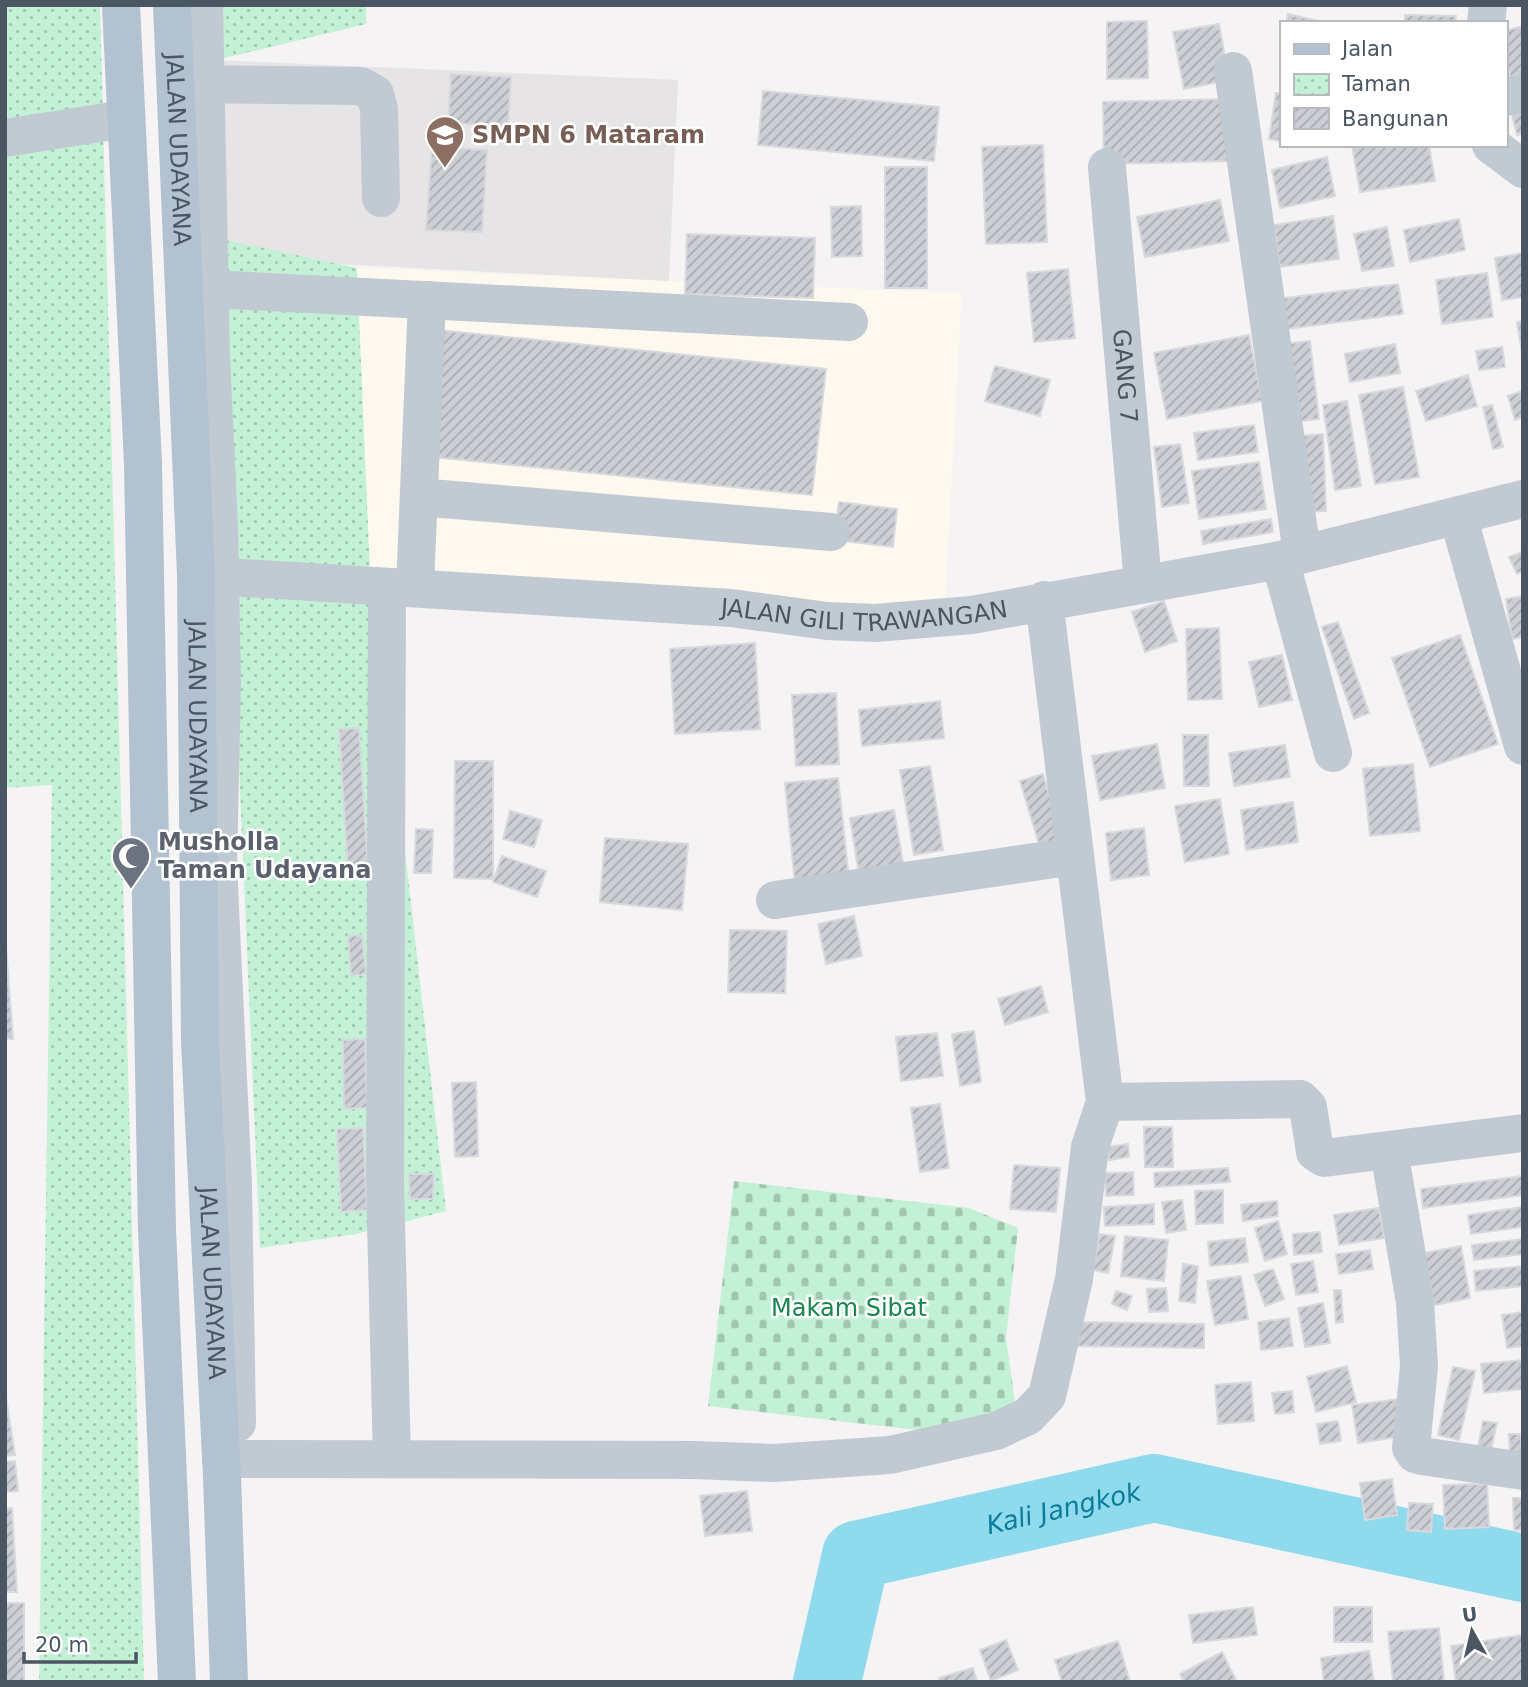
<svg xmlns="http://www.w3.org/2000/svg" width="1528" height="1687" viewBox="0 0 1528 1687" font-family="'DejaVu Sans',sans-serif">
<style>
.commercial{fill:#fdf9ef}
.education{fill:#e6e4e5}
.cemetery{fill:url(#cemetery-stones)}
.park{fill:url(#park-dots)}
.lines{fill:none;stroke-linecap:round;stroke-linejoin:round}
.river{stroke:#90daee;stroke-width:68}
.building{fill:url(#building-hatch);stroke:#d7d9de;stroke-width:2}
.minor{stroke:#c1cad2;stroke-width:38}
.major{stroke:#b3c2d1;stroke-width:38}
.labels{text-anchor:middle;dominant-baseline:central;stroke-width:5;stroke-linejoin:round;paint-order:stroke}
.education-label{font-size:24px;font-weight:bold;fill:#785e54;stroke:#fff;text-anchor:start}
.street-label{font-size:24px;fill:#4a5661;stroke:#fff}
.worship-label{font-size:24px;font-weight:bold;fill:#5b616d;stroke:#fff;text-anchor:start}
.park-label{font-size:24px;fill:#17864f;stroke:#fff}
.water-label{font-size:26px;font-style:italic;fill:#0c7c9b;stroke:#fff}
</style>
<defs>
<pattern id="cemetery-stones" width="16" height="16" patternUnits="userSpaceOnUse" patternTransform="scale(1.75)"><rect width="16" height="16" fill="#c3f1d5"/><path d="M2 7V4a2 2 0 0 1 4 0v3zM10 15v-3a2 2 0 0 1 4 0v3z" fill="#a0c6b0"/></pattern>
<pattern id="park-dots" width="8" height="8" patternUnits="userSpaceOnUse" patternTransform="scale(1.75)"><rect width="8" height="8" fill="#c3f1d5"/><path d="M2 2h.1M6 6h.1" fill="none" stroke="#a0c6b0" stroke-width="1.8" stroke-linecap="round"/></pattern>
<pattern id="building-hatch" width="6" height="6" patternUnits="userSpaceOnUse" patternTransform="scale(1.75)"><rect width="6" height="6" fill="#cdcfd5"/><path d="M-1 1l2-2M0 6l6-6M5 7l2-2" fill="none" stroke="#a8abb0"/></pattern>
</defs>
<rect width="100%" height="100%" fill="#f5f3f3"/>
<path class="commercial" d="M357 268 962 293 945 600 850 617 354 579Z"/>
<path class="education" d="M216 60 678 80 669 281 218 258Z"/>
<path class="cemetery" d="M734 1181 969 1208 1018 1228 1006 1338 1015 1402 943 1433 708 1406Z"/>
<path class="park" d="M5 5H100L144 1682H39L52 785 5 788Z
M214 5H366V24L216 60Z
M216 238 357 268 370 574 377 605 446 1211 356 1234 260 1248Z"/>
<g class="lines">
<path class="river" id="s1" d="M827 1682 856 1555 1154 1488 1523 1568"/>
</g>
<path class="building" d="M1288 14 1327 23H1286Z
M1405 15 1456 16 1455 23H1405Z
M1147 21 1148 78 1107 79V22Z
M1219 24 1229 80 1184 89 1173 32Z
M1523 26V74L1510 77 1505 58V31Z
M451 74 511 77 508 126 448 123Z
M763 91 939 107 934 161 758 145Z
M1276 93H1281V141L1269 139Z
M1230 99 1231 161 1104 164 1103 102Z
M1523 108V134L1517 135 1511 111Z
M1043 145 1047 242 986 244 982 147Z
M1352 145H1429L1435 181 1360 192Z
M432 147 487 150 482 232 426 230Z
M1327 157 1335 196 1280 208 1272 170Z
M885 167H927V288H885Z
M1220 200 1229 241 1145 257 1137 217Z
M861 206 862 256 832 257 831 207Z
M1333 216 1339 259 1280 267 1274 225Z
M1459 219 1465 250 1410 262 1404 230Z
M1387 227 1394 266 1362 271 1354 234Z
M687 234 815 238 813 298 685 294Z
M1523 253V297L1502 300 1495 258Z
M1068 269 1075 338 1034 342 1027 273Z
M1487 273 1493 317 1442 324 1436 280Z
M1398 284 1403 314 1287 329 1283 298Z
M1523 321V360L1517 322Z
M437 330 826 369 812 495 424 456Z
M1249 335 1262 401 1167 419 1154 353Z
M1310 341 1319 419 1292 422 1283 344Z
M1395 344 1400 373 1350 382 1345 354Z
M1502 347 1505 367 1479 370 1476 351Z
M995 366 1050 380 1040 416 985 401Z
M1468 375 1477 406 1426 421 1416 391Z
M1403 387 1419 477 1375 484 1359 395Z
M1523 391V417L1515 420 1508 396Z
M1347 401 1361 486 1335 490 1323 405Z
M1492 405 1503 447 1493 449 1483 407Z
M1254 425 1258 452 1198 460 1194 433Z
M1323 434 1326 511 1303 512 1300 436Z
M1180 444 1189 503 1162 507 1154 447Z
M1259 462 1266 509 1199 519 1192 471Z
M839 502 897 509 893 547 834 540Z
M1271 519 1273 532 1203 544 1201 531Z
M1523 552V571L1517 574 1509 557Z
M1523 596V637L1512 639 1506 599Z
M1164 601 1177 641 1145 652 1132 612Z
M1338 622 1369 713 1354 719 1322 627Z
M1219 628 1222 699 1188 700 1186 629Z
M1460 635 1498 744 1430 767 1392 658Z
M755 643 760 729 675 734 670 649Z
M1282 655 1292 700 1259 707 1249 662Z
M836 693 839 764 796 766 792 695Z
M940 701 944 738 862 746 859 710Z
M359 728 368 870 348 872 339 729Z
M1183 735H1208L1209 786H1184Z
M1157 744 1165 788 1100 800 1092 756Z
M1285 745 1290 777 1234 786 1229 753Z
M455 761H493V879L454 878Z
M1413 764 1420 831 1370 836 1363 769Z
M930 766 943 850 914 855 900 770Z
M1043 774 1063 845 1041 851 1020 781Z
M838 778 849 879 795 884 785 783Z
M1220 799 1229 854 1185 862 1175 806Z
M1293 802 1298 842 1246 850 1241 810Z
M894 810 905 875 860 881 850 818Z
M510 811 542 820 534 847 503 839Z
M1144 828 1149 875 1111 880 1106 833Z
M416 829 433 830 431 873H414Z
M605 838 688 844 682 910 600 902Z
M502 856 546 871 537 897 493 882Z
M854 916 862 956 826 964 818 924Z
M730 930 787 931 785 993 728 992Z
M5 933 13 1039H5Z
M362 935 366 974 351 976 348 936Z
M1041 986 1048 1012 1005 1025 998 999Z
M974 1031 981 1082 960 1086 952 1034Z
M937 1033 943 1076 901 1081 896 1037Z
M365 1039 367 1108 344 1109 343 1040Z
M476 1082 478 1156 455 1157 452 1083Z
M940 1104 949 1168 920 1172 911 1108Z
M1144 1127H1172L1173 1167H1145Z
M363 1128 367 1210 341 1212 337 1129Z
M1128 1144 1129 1157 1109 1160 1107 1147Z
M1014 1165 1060 1168 1056 1212 1010 1209Z
M1228 1168 1230 1182 1155 1187 1154 1173Z
M1133 1172 1134 1195 1106 1196 1105 1173Z
M409 1174H434L433 1199H410Z
M1523 1176V1195L1423 1208 1421 1189Z
M1223 1190V1223L1196 1224 1195 1191Z
M1182 1200 1186 1230 1166 1233 1162 1202Z
M1277 1201 1278 1216 1243 1221 1241 1205Z
M1154 1204V1224L1105 1226 1104 1207Z
M1523 1207V1227L1471 1234 1468 1215Z
M1379 1208 1384 1238 1339 1245 1334 1215Z
M1278 1221 1287 1254 1265 1261 1255 1228Z
M1320 1232 1322 1252 1294 1255 1293 1234Z
M1100 1234 1115 1236 1108 1273 1093 1270Z
M1125 1236 1168 1240 1164 1281 1121 1276Z
M1245 1238 1248 1262 1210 1266 1208 1242Z
M1523 1239V1254L1474 1260 1472 1245Z
M1461 1246 1470 1298 1434 1305 1424 1253Z
M1370 1250 1373 1269 1339 1274 1336 1254Z
M1313 1261 1318 1292 1296 1295 1291 1264Z
M1183 1264 1198 1266 1195 1303 1179 1301Z
M1523 1266V1286L1476 1291 1474 1271Z
M1273 1269 1284 1299 1265 1306 1254 1275Z
M1241 1276 1248 1319 1215 1325 1207 1281Z
M1166 1288 1168 1311 1149 1312 1147 1289Z
M1334 1290H1341L1343 1322 1336 1323Z
M1116 1291 1132 1296 1127 1310 1112 1304Z
M1323 1303 1330 1343 1305 1347 1298 1308Z
M1523 1312V1346L1507 1348 1502 1315Z
M1289 1318 1293 1346 1261 1350 1258 1322Z
M1078 1322 1204 1324V1348L1077 1346Z
M1523 1360V1389L1484 1393 1481 1364Z
M1347 1366 1356 1402 1316 1412 1307 1377Z
M1453 1367 1475 1371 1459 1440 1438 1435Z
M1251 1382 1254 1421 1218 1424 1215 1385Z
M5 1391 15 1455 5 1456Z
M1292 1391 1294 1412 1275 1414 1272 1393Z
M1399 1399 1404 1436 1358 1443 1352 1405Z
M1338 1421 1341 1441 1320 1444 1317 1424Z
M1483 1421 1497 1423 1490 1454 1477 1452Z
M1509 1434H1521L1522 1457H1510Z
M15 1461 18 1491 5 1492V1462Z
M1392 1479 1397 1515 1365 1520 1360 1483Z
M1487 1484 1489 1527 1445 1529 1443 1485Z
M747 1491 752 1531 705 1536 700 1496Z
M1513 1498H1523V1530H1514Z
M1409 1503 1433 1504 1431 1532 1407 1530Z
M12 1508 17 1592H5V1509Z
M5 1603H24V1682H5Z
M1253 1607 1257 1635 1193 1643 1189 1615Z
M1334 1607H1372V1642H1334Z
M1439 1628 1444 1682H1393L1388 1632Z
M1523 1635V1682H1456L1451 1646Z
M1006 1640 1018 1670 991 1681 980 1650Z
M1118 1641 1130 1682H1062L1055 1660Z
M1369 1651 1374 1682H1324L1321 1658Z
M1222 1652 1237 1682H1184L1180 1674Z
M973 1668 977 1682H940L939 1678Z"/>
<g class="lines">
<g class="minor">
<path d="M204 5 211 358 219 526 222 681 218 865 233 1185 237 1423"/>
<path d="M1486 23 1488 5"/>
<path d="M1233 71 1302 553"/>
<path d="M179 84 361 86 375 94 379 109 381 198"/>
<path d="M1505 97 1523 93"/>
<path d="M5 138 125 119"/>
<path d="M1491 145 1523 169"/>
<path id="s2" d="M1107 167 1143 584"/>
<path d="M186 292 210 289 849 322"/>
<path d="M419 497 831 532"/>
<path d="M1458 516 1523 746"/>
<path d="M1280 560 1333 753"/>
<path id="s3" d="M196 575 731 608 827 621 875 623 972 615 1280 560 1523 499"/>
<path d="M387 587 385 1183 392 1458"/>
<path d="M415 587 427 300"/>
<path d="M775 900 1075 856"/>
<path d="M1105 1102 1300 1099 1308 1107 1315 1152 1324 1158 1523 1133"/>
<path d="M1389 1151 1415 1302 1419 1366 1411 1448 1415 1454 1422 1456 1523 1471"/>
<path d="M221 1459 694 1460 774 1463 890 1455 996 1431 1028 1416 1047 1396 1074 1279 1090 1147 1105 1102 1044 600"/>
</g>
<g class="major">
<path d="M121 5 143 464 157 1230 177 1682"/>
<path id="s4" d="M172 5 196 575 200 1042 222 1476 229 1682"/>
</g>
</g>
<defs>
<g id="school-pin" transform="scale(2.0125)"><path d="M0 17L-7.5 6A9.5 9.5 0 1 1 7.5 6Z" fill="#8d6e63" stroke="#fff"/><path d="M0-5L7-2L0 1L-7-2ZM-4 1L0 2.5L4 1V4Q0 6-4 4Z" fill="#fff"/></g>
<g id="mosque-pin" transform="scale(2.0125)"><path d="M0 17L-7.5 6A9.5 9.5 0 1 1 7.5 6Z" fill="#6b7280" stroke="#fff"/><path d="M3.5-4.9A6 6 0 1 0 3.5 4.9A5 5 0 1 1 3.5-4.9Z" fill="#fff"/></g>
</defs>
<g fill-rule="evenodd">
<use href="#school-pin" x="445" y="135"/>
<use href="#mosque-pin" x="131" y="856"/>
</g>
<g class="labels">
<g class="education-label">
<text x="472" y="135">SMPN 6 Mataram</text>
</g>
<g class="street-label">
<text stroke="none"><textPath href="#s4" startOffset="145">JALAN UDAYANA</textPath></text>
<text stroke="none"><textPath href="#s2" startOffset="210">GANG 7</textPath></text>
<text stroke="none"><textPath href="#s3" startOffset="670">JALAN GILI TRAWANGAN</textPath></text>
<text stroke="none"><textPath href="#s4" startOffset="712">JALAN UDAYANA</textPath></text>
<text stroke="none"><textPath href="#s4" startOffset="1279">JALAN UDAYANA</textPath></text>
</g>
<g class="worship-label">
<text x="158" y="842">Musholla<tspan x="158" dy="28">Taman Udayana</tspan></text>
</g>
<g class="park-label">
<text x="849" y="1308">Makam Sibat</text>
</g>
<g class="water-label">
<text stroke="none"><textPath href="#s1" startOffset="343">Kali Jangkok</textPath></text>
</g>
</g>
<rect width="1528" height="1687" fill="none" stroke="#4a5661" stroke-width="14"/>
<rect x="1280" y="21" width="228" height="126" fill="#ffffff" stroke="#b7bbc0" stroke-width="2"/>
<rect x="1294" y="44" width="35" height="10" fill="#b3c2d1" stroke="#b7bbc0" stroke-width="2"/>
<text x="1342" y="56" font-size="21" fill="#4a5661">Jalan</text>
<rect x="1294" y="74" width="35" height="21" fill="url(#park-dots)" stroke="#b7bbc0" stroke-width="2"/>
<text x="1342" y="91" font-size="21" fill="#4a5661">Taman</text>
<rect x="1294" y="108" width="35" height="21" fill="url(#building-hatch)" stroke="#b7bbc0" stroke-width="2"/>
<text x="1342" y="126" font-size="21" fill="#4a5661">Bangunan</text>
<g transform="translate(1472 1631) rotate(352)" stroke="#ffffff" stroke-width="5" paint-order="stroke">
<path d="M0-5L12 26L0 18L-12 26Z" fill="#4a5661"/>
<text y="-10" font-size="19" font-weight="bold" text-anchor="middle" fill="#4a5661">U</text>
</g>
<path d="M24 1652v10h112v-10" fill="none" stroke="#4a5661" stroke-width="3.5"/>
<text x="35" y="1652" font-size="21" fill="#4a5661" stroke="#ffffff" stroke-width="5" paint-order="stroke">20 m</text>
</svg>
